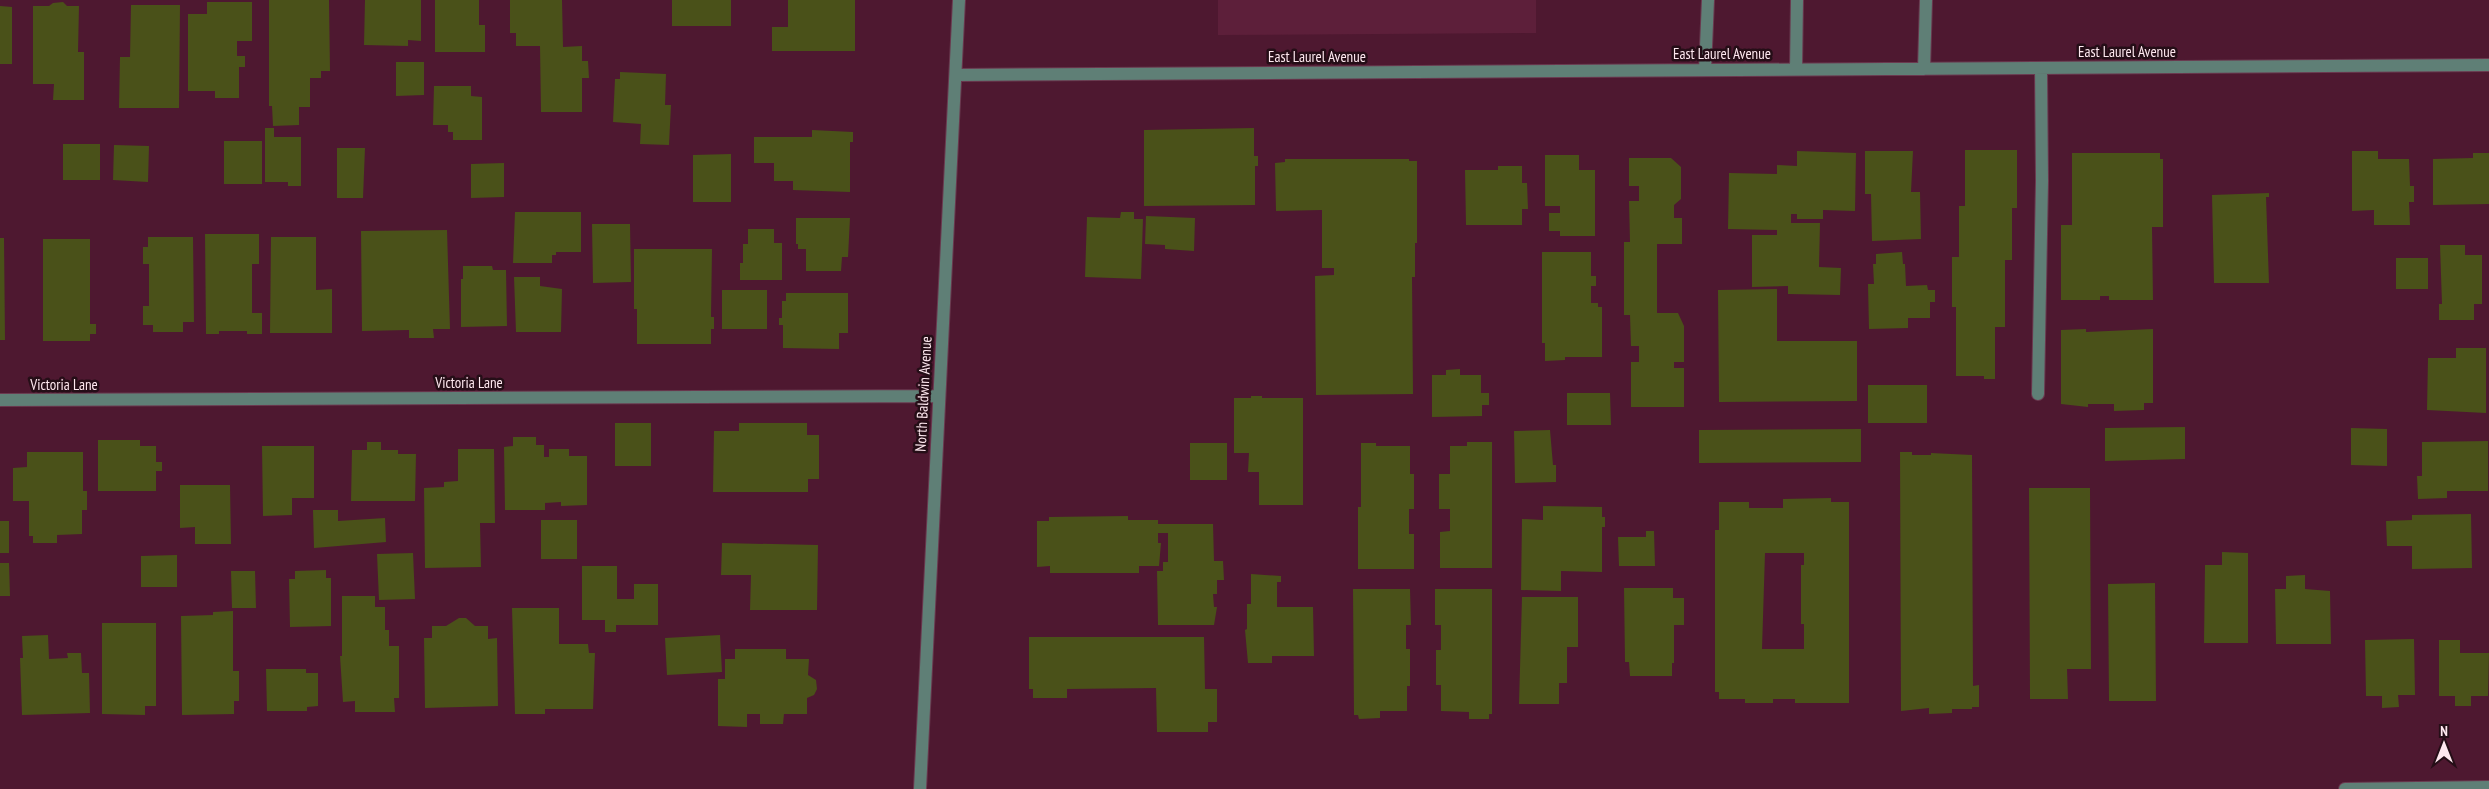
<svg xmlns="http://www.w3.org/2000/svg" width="2489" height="789" viewBox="0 0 2489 789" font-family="'PT Sans Narrow',sans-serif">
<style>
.built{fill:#5d1f3a}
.building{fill:#4a5119;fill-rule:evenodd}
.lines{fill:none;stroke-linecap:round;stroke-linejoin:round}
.minor-casing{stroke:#6a394f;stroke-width:14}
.minor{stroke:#5f7f76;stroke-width:12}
.labels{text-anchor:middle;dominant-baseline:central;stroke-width:5;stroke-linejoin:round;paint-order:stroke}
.street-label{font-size:15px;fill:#fee8ef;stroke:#250e17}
</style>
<rect width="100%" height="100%" fill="#4e1830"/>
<path class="built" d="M1218 0H1536V33L1218 35Z"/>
<path class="building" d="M269 0H329L330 71H321V78H310V107H299V125L273 126 272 106H269Z
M365 0H421V41L408 40V46L364 45Z
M435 0H479V25H485V52H435Z
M510 0H562L563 47 582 46V61H588L589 78H582V112H541L540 46H516V33H510Z
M672 0H731V26H672Z
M788 0H855V51H772V27H788Z
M63 2 67 6H79L78 52H84V100H53L54 84H33V6H49L53 3Z
M207 2H252V41H237V56H245V67H239V98H215V91H188V14H207Z
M131 5H180L179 108H119L120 57H130Z
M0 6 12 7V64H0Z
M396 62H424V95L396 96Z
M620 72 666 74 665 105H671L669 145 640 144 641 124 613 122 615 79H620Z
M434 86H471V96L482 97V140H453V132H448V125H433Z
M265 128H274V137H301V186H288V182H265Z
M1254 128V156H1258V166H1255V205L1144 206V130Z
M812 130 853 132V142H850V192L793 190V181H774V163H754V137H812Z
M224 141H262V184H224Z
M63 144H100V180H63Z
M114 145 149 146 148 182 113 180Z
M337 148H365L363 198H337Z
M1965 150H2017V208H2012V260H2005V327H1995V379H1984V376H1956V307H1952V257H1959V206H1965Z
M1797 151 1856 153 1855 211 1823 210V219H1797V214H1791V223H1820L1819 267 1841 268 1840 295 1788 294V286L1752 287V235H1777V230L1728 229 1729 173 1777 174V165L1797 166Z
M1865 151H1913L1911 192H1920L1921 239 1872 241 1871 194H1865Z
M2352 151H2378V159H2409L2410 186H2414V202H2409L2410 225H2374V210L2352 211Z
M2072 153H2160V159H2163V227H2152L2153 300H2109V296H2100V300H2061V225H2072Z
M2473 153H2489V204L2433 205V159L2473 158Z
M731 154V202H693V155Z
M1545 155H1579V170H1595V236H1560V231H1549V213H1560V206H1545Z
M1629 158H1671L1681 167V199L1674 205V218H1682V244H1657V313H1678L1684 326V362H1674V368H1684V407H1631V362H1639V346H1631L1630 315H1624V242H1630L1629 201H1639V186H1629Z
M1285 159H1409V161H1417V243H1415V277H1412L1413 394 1316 395 1315 276 1334 275V268H1322V210L1276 211 1275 163 1285 162Z
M504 163V197L471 198V164Z
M1498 166H1522V183H1527L1528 209H1522V225H1466L1465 170H1498Z
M2269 193V197H2266L2269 283H2214L2212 195Z
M515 212H581V252H556V255H552V263H513Z
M1121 212H1134V219H1143L1141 279 1085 277 1087 217 1120 218Z
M1146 216 1195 218 1194 251 1165 249V245L1145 244Z
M796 218H850L848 257H842L841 271H806V249H798V244H796Z
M592 224H630L631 282 593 283Z
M748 229H774V243H782V280H740V263H743V244H748Z
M447 230 450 329H433L434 338H409V330L362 331 361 231Z
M205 234H259V264H252V313H262V334H247V331H219V334H206Z
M148 237H193L194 322H183V332H153V325H143V306H149V264H143V247H148Z
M271 237H316V290L332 289V333H270Z
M0 238H4L5 340H0Z
M43 239H90V324H96V334H90V341H43Z
M2440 245H2465V255H2482V304H2474V320H2439V304H2442Z
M634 249H712L711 317H714V329H711V344H637V309H634Z
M1542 252H1591V276H1596V286H1591V303H1598V307H1602V357H1565V360L1545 361V343H1542Z
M1902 252 1903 264H1905L1906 286 1927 285 1928 290H1935V302H1930V318H1908V328L1869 329 1868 284H1874L1873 264H1876V254Z
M2396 258H2428V289H2396Z
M463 266H492L493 270H506L507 326 461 327V279H463Z
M514 277H540V286L562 289 561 332H516Z
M1777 289V341H1857V401L1719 402 1718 290Z
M722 290H767V329H722Z
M786 293H848V333H839V349L783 348V325H779V318H782V301H786Z
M2086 329V332L2153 329V403H2144V410L2114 411V404H2088V407L2061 404V330Z
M2456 348H2486V413L2427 410 2428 358H2456Z
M1460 369V375H1481V393H1489V405H1482V416L1432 417V375H1446V370Z
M1868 385H1927V423H1868Z
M1567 393H1610L1611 425H1567Z
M1251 396H1262V398H1303V505H1259V472H1248L1249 453H1234V398H1251Z
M615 423H651V466H615Z
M739 423H807V435H819V479H808V492H713L714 431H739Z
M2185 427V459L2105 461V428Z
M2351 428 2387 429V466L2351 465Z
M1861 429V462L1699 463V430Z
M1550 430 1553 465H1556V482L1515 483 1514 431Z
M513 437H536V445H544V457H549V449H569V456H587V505L561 506V502L545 503V510H505L504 447 513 446Z
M98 440H140V446H156V462H162V471H156V491H98Z
M2488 441V491H2447V498L2418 499 2417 476H2422V442Z
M367 442H381V450H398V454H416L415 501H351L352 450H367Z
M1467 442H1492V568H1440V532L1450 531V509H1439V474H1450V446H1467Z
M1190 443H1227V480H1190Z
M1361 443H1376V446H1410V474H1414V509H1409V534H1414V569H1358V507H1361Z
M262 446H314V498H292V515L263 516Z
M458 449H494L495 523H480L481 567 425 568 424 488 444 487V482L458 481Z
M27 452H83V491H87V510H82V534L57 535V543H33V536H29V501H13V468L27 467Z
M1900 452H1912V455H1931V453L1972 455 1973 686 1979 685V707H1972V709H1952V713L1929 714V708L1901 711Z
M180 485H230L231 544H195V527L180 528Z
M2029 488H2090L2091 669H2067L2068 699H2030Z
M1831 498V502H1849V703H1795V699H1773V703H1745V699H1719V692H1715V530H1719V502H1749V508H1783V499ZM1765 553H1804V565H1801V624H1804V649H1762Z
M1543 506 1602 507V517H1605V527H1602V572L1561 571V591L1521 590 1522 519 1543 520Z
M313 510H338V521L385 518 386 542 314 548Z
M2471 514 2472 568 2412 569V546H2387L2386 521 2412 520V515Z
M1128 516V520H1158V524H1213L1214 561H1223L1224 580H1217V594H1213L1214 607H1217L1214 625H1158L1157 571H1163V562H1168V533H1158V543H1161L1159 566H1139V573H1050V566L1037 567V521H1049V517Z
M541 520H577V559H541Z
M0 521H9V553H0Z
M1646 531H1654L1655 566H1619L1618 537H1646Z
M722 543 818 545 817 610H750L751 575H721Z
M2222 552 2248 553V643H2204L2205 565H2222Z
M413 553 415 599 379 600 377 554Z
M177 555V587H141V556Z
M0 563H9L10 596H0Z
M582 566H617V599H634V584H658V625H616V632H605V620H582Z
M326 570V578H331V626L290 627 289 579H295V571Z
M231 571H255L256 608H232Z
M1251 574 1281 576V582H1277V607H1313L1314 656H1272V663H1248L1245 630 1247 629V604H1251Z
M2305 575V589L2330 591 2331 644H2276L2275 589H2286V576Z
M2155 583 2156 701H2109L2108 584Z
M1624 588H1673V598H1684V625H1674V663H1672V676H1630L1629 662H1625Z
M1353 589H1410L1411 625H1406V649H1410V686H1407V711H1380V718L1359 719 1358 715H1354Z
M1435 589H1492V714H1489V719H1469V712L1441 711V685H1436V650H1441V625H1435Z
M342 596H375V607H385V630H389V646H399V698H394L395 712H355V701L343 702 340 656H342Z
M1522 597H1578V647H1567V683H1559V704H1519Z
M512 608H559V644H588L589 653H595L593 709H545V714H515Z
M233 611V671H239V701H234V714L182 715 181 616 213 615V612Z
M459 618H466L475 626H488V639L497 638 498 706 425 708 424 638H432V626H446Z
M102 623H156V706H145V715L102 714Z
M48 635 49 659 68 658 67 653H81L82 673H89L90 713 22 715 20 658H23L22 636Z
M720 635 722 672 667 675 665 638Z
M1029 637H1204L1205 689H1217V722H1208V732H1157L1156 688 1067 689V698H1033V689H1029Z
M2414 639 2415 695H2398L2399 707 2382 708V696H2366L2365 640Z
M2439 640H2460V653H2489L2488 696H2471V706H2455V696H2439Z
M735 649H786V659H809L808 675 816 680 817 689 814 695 807 698V714H784L783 724H760V714H747V727L718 726V679H725V659H735Z
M266 669H306V673H318V706L307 707V711H267Z"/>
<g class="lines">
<g class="minor-casing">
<path id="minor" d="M1796 69 1797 0
M1924 69 1926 0
M1705 70 1708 0
M956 75 2489 65
M2038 394 2042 181 2041 68
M0 400 939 396
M920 789 959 0
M2345 789 2489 787"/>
</g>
<use href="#minor" class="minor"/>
</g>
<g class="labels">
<g class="street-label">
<text x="2127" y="51">East Laurel Avenue</text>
<text x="1722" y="53">East Laurel Avenue</text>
<text x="1317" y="56">East Laurel Avenue</text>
<text x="469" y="382">Victoria Lane</text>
<text x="64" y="384">Victoria Lane</text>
<text transform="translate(923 394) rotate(-87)">North Baldwin Avenue</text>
</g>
</g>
<g transform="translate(2444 744)" stroke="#250e17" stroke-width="4" paint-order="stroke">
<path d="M0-4L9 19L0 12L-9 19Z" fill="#fee8ef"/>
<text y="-8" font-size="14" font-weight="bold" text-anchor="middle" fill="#fee8ef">N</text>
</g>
</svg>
